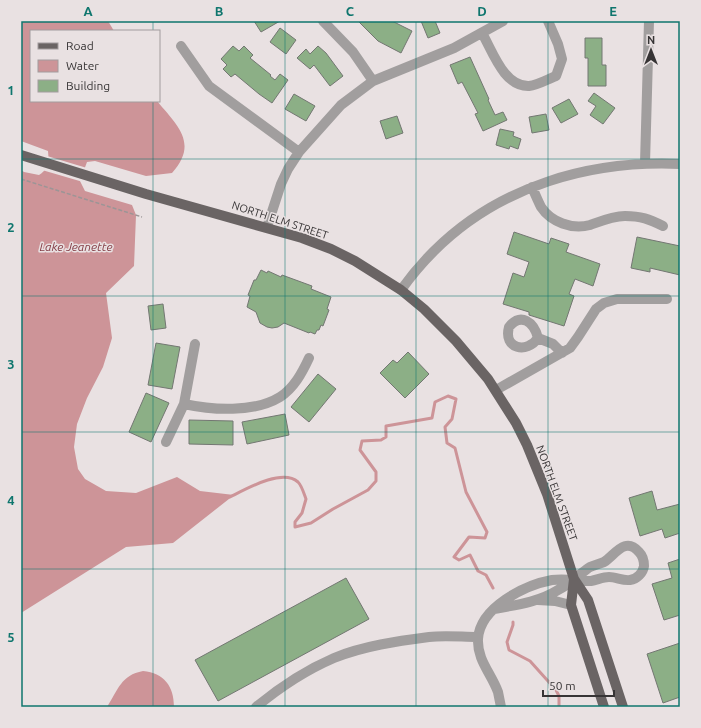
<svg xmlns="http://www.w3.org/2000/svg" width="701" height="728" viewBox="0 0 701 728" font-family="Ubuntu,sans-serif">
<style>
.water{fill:#cd9498}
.pier{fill:#e9e1e2}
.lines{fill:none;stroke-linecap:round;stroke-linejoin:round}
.stream{stroke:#cd9498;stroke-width:3}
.building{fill:#8caf86;stroke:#737772}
.path{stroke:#9b9596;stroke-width:1.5;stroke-dasharray:4 2;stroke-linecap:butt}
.minor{stroke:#a19e9e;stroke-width:10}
.major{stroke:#6a6464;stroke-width:10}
.grid{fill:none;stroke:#0f766e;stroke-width:1;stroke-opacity:0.55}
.labels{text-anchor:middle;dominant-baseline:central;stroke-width:3;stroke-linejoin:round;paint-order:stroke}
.street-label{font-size:11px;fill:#373435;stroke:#e9e1e2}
.water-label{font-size:12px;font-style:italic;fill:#843c45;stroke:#e9e1e2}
.neatline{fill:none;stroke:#0f766e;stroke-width:1.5}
.grid-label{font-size:13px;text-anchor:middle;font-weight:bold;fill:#0f766e}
</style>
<rect width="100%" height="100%" fill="#e9e1e2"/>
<path class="water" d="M21 21H108L114 31H31V101H157C177 125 199 143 172 173L146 176 95 161 87 162 80 181 85 191 132 205 136 215 134 266 106 293 112 338 103 367 87 398 77 424 74 447 78 469 85 479 106 491 136 493 177 477 200 491 234 495 173 543 126 547 21 613V170L24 172 39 175C49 168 49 162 48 151L21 141Z
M143 671C164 673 174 686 174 707H107C118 690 121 675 143 671Z"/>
<path class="pier" d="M47 156 87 168 83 182 42 170 47 161Z"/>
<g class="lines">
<path class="stream" d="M230 497C246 489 282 468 298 482 302 486 304 494 306 499L302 513 295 522V527L311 523 333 509 368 490 376 481V472L360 450 362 441 381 440 386 437V426L432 418 435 402 448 396 456 399 452 419 445 427 447 443 455 448 466 492 487 532 485 538 469 537 454 557 459 560 470 555 478 571 486 575 493 588
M513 622V625L507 642 509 650 530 661 556 690 559 696V707"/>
</g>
<path class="building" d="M254 21H280L261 32Z
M358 21H392L412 31 401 53 378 41Z
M421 21H435L440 33 428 38Z
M280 28 296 40 286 54 270 42Z
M585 38H602V65H606V86H588V58H585Z
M233 46 239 51 244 46 253 55 250 58 271 75 270 76 275 80 280 74 288 80 272 103 259 94 235 74 231 77 223 69 227 65 221 59Z
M318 46 326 53 343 76 330 86 314 65 310 69 297 58 306 49 310 54Z
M470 57 489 99 488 100 495 115 503 112 507 120 483 131 475 114 478 113 462 82 458 84 450 65Z
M594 93 615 108 603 124 590 115 596 106 588 101Z
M294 94 315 106 306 121 285 109Z
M569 99 578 114 561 123 552 108Z
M546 114 549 130 532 133 529 117Z
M397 116 403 133 386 139 380 121Z
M500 129 514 132 513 136 521 139 518 149 510 146 509 149 496 145Z
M514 232 549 244 551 238 569 244 566 252 600 264 593 286 575 279 569 294 574 296 564 326 529 315V312L503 304 513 273 524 277 529 262 507 254Z
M637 237 680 246V275L650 268V272L631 268Z
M261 270 267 273 268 271 281 277 282 275 312 286 311 289 331 297 327 309 329 310 323 326 321 325 319 330H317L315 334 310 332 309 333 284 323 278 327 272 328 267 327 260 323 256 312 247 307 250 296 248 295 254 280H256Z
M163 304 166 328 151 330 148 306Z
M156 343 180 347 172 389 148 385Z
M408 352 429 374 405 398 380 373 393 360 397 363Z
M318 374 336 389 309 422 291 407Z
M146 393 169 403 151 442 129 432Z
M285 414 289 435 247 444 242 422Z
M189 420 233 421V445L189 444Z
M652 491 657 510 680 504V533L665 538 662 529 640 536 629 498Z
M680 559V615L664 620 652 584 672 578 668 563Z
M346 578 369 619 218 701 195 660Z
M680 643V697L663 703 647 654Z"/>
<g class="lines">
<path class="path" d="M21 179 142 217"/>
<path class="minor" d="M323 21 353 52 373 81
M482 33C493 52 504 87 529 86 538 85 548 79 556 76L562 59 558 44 548 21
M181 46 209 86 299 152
M645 163 649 21
M532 187C535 194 538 201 541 207 551 222 572 230 590 225 601 221 613 216 625 216 641 216 649 219 663 226
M267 227 281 184 288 169 299 152 341 105 373 81 454 48 503 21
M401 290C411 276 422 263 434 251 499 186 590 160 680 164
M538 338C527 354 503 349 509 327 521 312 534 322 538 338L553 344 562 353
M496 390 570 348 578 337 596 309 604 303 617 299H667
M184 404C212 410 254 413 280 397 294 388 302 373 309 358
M166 442 184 404 195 344
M538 600 555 601 571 605
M494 609C516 605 539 602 558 590 564 587 570 583 575 578 580 575 585 570 590 567 594 565 599 564 604 562 615 555 625 536 639 552 643 556 644 561 644 566 643 573 637 579 630 580 623 581 616 577 609 577 603 577 597 580 591 581 578 581 565 578 552 580 525 585 480 607 478 639 477 660 491 673 498 692 499 697 500 702 501 707
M256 707C279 688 306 670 334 658 363 646 398 641 429 637 445 635 462 637 478 637"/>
<path class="major" d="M21 155 146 194 302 238 331 249 355 261 401 290 424 309 456 341 488 379 516 423 527 445 547 494 574 579 588 600 623 707
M574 579 571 605 604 707"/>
</g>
<path class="grid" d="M153 21V31M285 21V707M416 21V707M548 21V707M153 101V707M21 159H680M21 296H680M21 432H680M21 569H680"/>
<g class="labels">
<g class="street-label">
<text transform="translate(280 220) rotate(18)">NORTH ELM STREET</text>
<text transform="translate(557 493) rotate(70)">NORTH ELM STREET</text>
</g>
<g class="water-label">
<text x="76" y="246">Lake Jeanette</text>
</g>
</g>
<rect width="701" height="728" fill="none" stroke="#e9e1e2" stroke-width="44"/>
<rect x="30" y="30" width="130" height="72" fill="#e9e1e2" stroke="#a29c9d"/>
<rect x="38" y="43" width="20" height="6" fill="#6a6464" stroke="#a29c9d"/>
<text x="66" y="50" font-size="12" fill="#373435">Road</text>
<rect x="38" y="60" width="20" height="12" fill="#cd9498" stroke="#a29c9d"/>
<text x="66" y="70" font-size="12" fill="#373435">Water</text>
<rect x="38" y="80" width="20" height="12" fill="#8caf86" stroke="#a29c9d"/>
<text x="66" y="90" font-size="12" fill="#373435">Building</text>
<g transform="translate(651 50)" stroke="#e9e1e2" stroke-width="3" paint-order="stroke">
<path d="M0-3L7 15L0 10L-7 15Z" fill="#373435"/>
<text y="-6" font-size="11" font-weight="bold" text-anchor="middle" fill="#373435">N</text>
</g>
<path d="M543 690v6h71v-6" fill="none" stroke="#373435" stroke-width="2"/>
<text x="549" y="690" font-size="12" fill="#373435" stroke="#e9e1e2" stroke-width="3" paint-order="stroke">50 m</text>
<rect x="22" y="22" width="657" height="684" class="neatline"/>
<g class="grid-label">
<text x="88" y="16">A</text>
<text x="219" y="16">B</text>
<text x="350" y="16">C</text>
<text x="482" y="16">D</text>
<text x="613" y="16">E</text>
<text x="11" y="95">1</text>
<text x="11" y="232">2</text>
<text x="11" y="369">3</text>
<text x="11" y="505">4</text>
<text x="11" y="642">5</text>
</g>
</svg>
